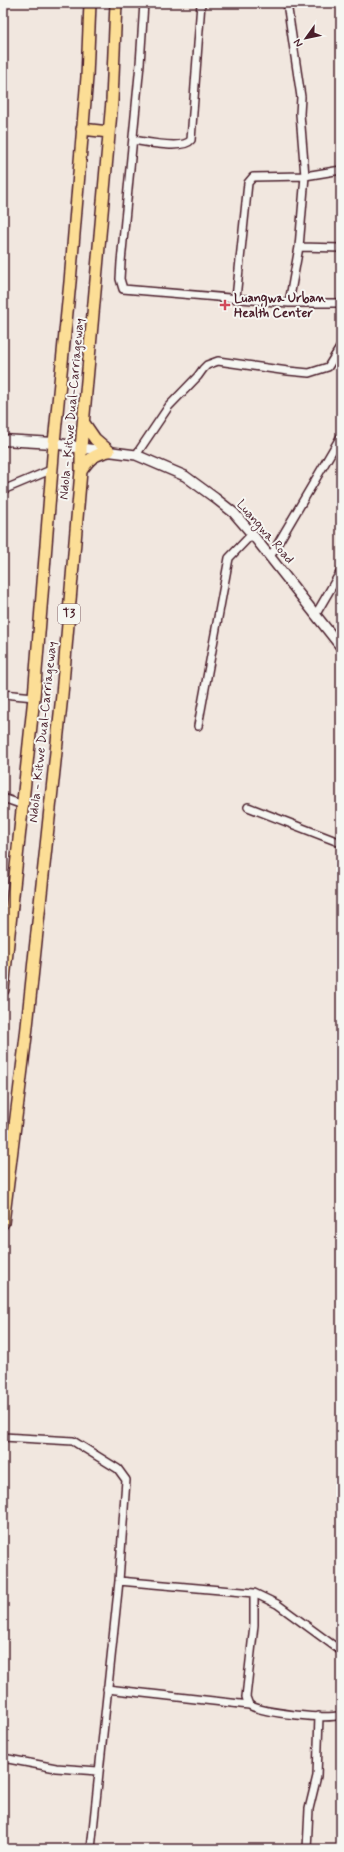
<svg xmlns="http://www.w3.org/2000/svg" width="344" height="1852" viewBox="0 0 344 1852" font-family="Mynerve,sans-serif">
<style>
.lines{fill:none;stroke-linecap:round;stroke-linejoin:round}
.minor-casing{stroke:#4a1f2b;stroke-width:10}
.tertiary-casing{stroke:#4a1f2b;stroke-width:12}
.secondary-casing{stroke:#4a1f2b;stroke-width:13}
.trunk-casing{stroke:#4a1f2b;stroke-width:14}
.minor{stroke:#f6f6f2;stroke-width:7}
.tertiary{stroke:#f6f6f2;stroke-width:9}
.secondary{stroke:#f6f6f2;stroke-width:10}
.trunk{stroke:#fcde96;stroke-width:11}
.poi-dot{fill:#d1495b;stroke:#f6f6f2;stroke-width:1.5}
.labels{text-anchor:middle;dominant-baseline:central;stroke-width:4;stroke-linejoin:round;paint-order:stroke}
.shield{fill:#f6f6f2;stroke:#7e6067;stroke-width:1}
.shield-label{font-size:12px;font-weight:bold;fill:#4a1f2b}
.poi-label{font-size:13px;font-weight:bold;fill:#4a1f2b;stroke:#f6f6f2;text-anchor:start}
.street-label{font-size:13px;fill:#4a1f2b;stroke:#f6f6f2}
</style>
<rect width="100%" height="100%" fill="#f1e7df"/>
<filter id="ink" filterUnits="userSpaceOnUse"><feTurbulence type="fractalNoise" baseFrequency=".025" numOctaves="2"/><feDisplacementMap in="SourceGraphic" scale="8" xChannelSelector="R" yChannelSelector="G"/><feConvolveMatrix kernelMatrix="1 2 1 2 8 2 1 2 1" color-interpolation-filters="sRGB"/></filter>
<g filter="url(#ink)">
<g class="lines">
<g class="minor-casing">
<path id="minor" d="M144 3 140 64 121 262 120 279 123 289 289 303H341
M133 140C145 142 183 150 191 140L201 3
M299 247 341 248
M236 298 248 183 253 177 305 176 300 114 301 97 287 3
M289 303 299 247 305 176 341 170
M136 455 169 406 198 376 203 369 207 365 218 361 288 371 309 373 328 367 341 346
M3 490 53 469
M270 557 341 436
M316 614 341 571
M3 694 34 697
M198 726 229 558 252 534
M3 798 23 805
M248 807 341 843
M3 1437 73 1441 118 1469 126 1480 119 1581 91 1849
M119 1581 254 1593 277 1604 341 1651
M254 1593V1625L246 1697 249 1705C264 1713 325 1720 341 1715
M107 1689 249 1705
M3 1758 56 1768 98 1771
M307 1849 309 1809 317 1776 319 1716"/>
</g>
<g class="tertiary-casing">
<path id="tertiary" d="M81 448 136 455 185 476 215 498 234 513 252 534 341 647"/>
</g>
<g class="secondary-casing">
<path id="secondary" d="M3 440 54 443 81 448"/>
</g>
<g class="trunk-casing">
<path id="trunk" d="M82 129 109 132
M84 423 95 439 109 451
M81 471C90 458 93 455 109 451
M3 990 34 697 54 443 70 282 87 77 90 3
M3 1223 26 1036 62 695 81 471V448L112 101 116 3"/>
</g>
<use href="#minor" class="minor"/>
<use href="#tertiary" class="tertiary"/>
<use href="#secondary" class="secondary"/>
<use href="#trunk" class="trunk"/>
</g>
</g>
<path class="poi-dot" d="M223 299h4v4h4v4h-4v4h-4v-4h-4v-4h4z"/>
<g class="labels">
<rect class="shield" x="58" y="604" width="22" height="20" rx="3"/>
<g class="shield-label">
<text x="69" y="614">T3</text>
</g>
<g class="poi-label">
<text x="234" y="298">Luangwa Urban<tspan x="234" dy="15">Health Center</tspan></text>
</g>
<g class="street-label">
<text transform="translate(72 409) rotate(-85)">Ndola - Kitwe Dual-Carriageway</text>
<text transform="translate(265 532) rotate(49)">Luangwa Road</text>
<text transform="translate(43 732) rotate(-84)">Ndola - Kitwe Dual-Carriageway</text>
</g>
</g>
<rect width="344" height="1852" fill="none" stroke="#f6f6f2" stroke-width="16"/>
<rect x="8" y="8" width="328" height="1836" fill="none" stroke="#4a1f2b" stroke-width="1.5" filter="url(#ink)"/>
<g transform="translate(306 38) rotate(237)" stroke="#f6f6f2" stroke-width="3" paint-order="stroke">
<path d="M0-3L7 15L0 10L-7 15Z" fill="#4a1f2b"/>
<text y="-6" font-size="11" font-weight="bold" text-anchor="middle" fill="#4a1f2b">N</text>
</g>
</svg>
